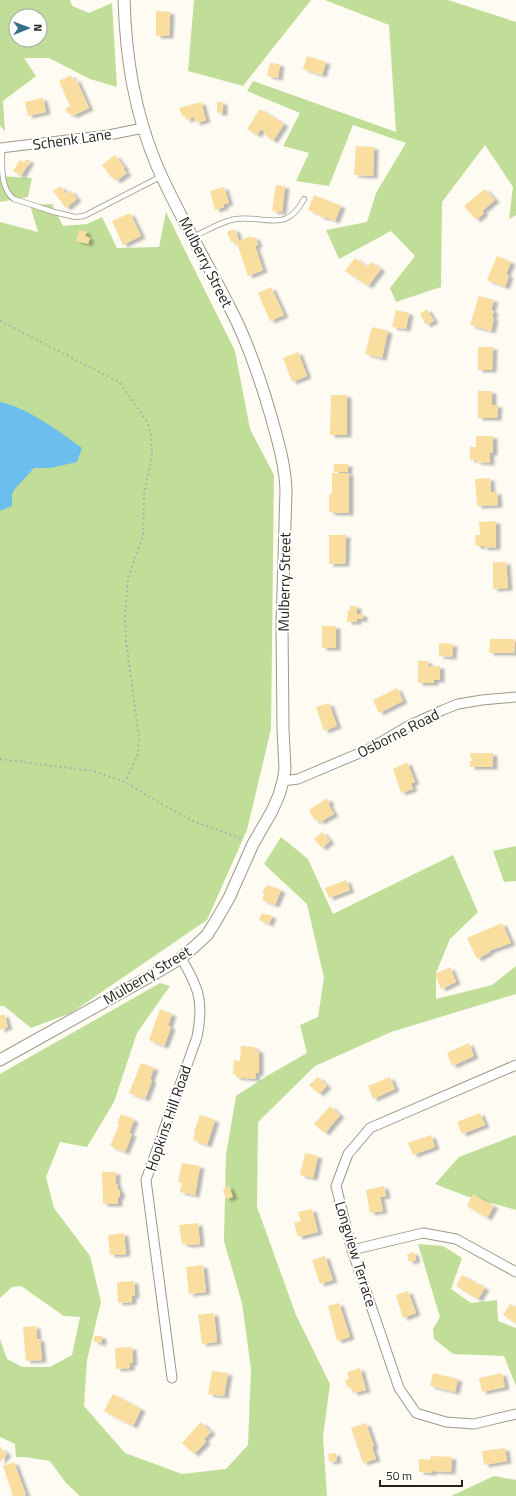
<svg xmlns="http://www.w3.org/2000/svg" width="516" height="1496" viewBox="0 0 516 1496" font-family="'Titillium Web',sans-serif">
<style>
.green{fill:#c0de97;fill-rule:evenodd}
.water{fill:#6cbeee}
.building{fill:#fade9f;filter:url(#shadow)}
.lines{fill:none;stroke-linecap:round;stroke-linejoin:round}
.service-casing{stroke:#9f9887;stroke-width:6}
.minor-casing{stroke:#9f9887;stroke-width:11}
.tertiary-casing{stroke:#9f9887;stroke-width:13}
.path{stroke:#b3b0a9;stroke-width:2;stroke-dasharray:2 3;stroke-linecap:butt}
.service{stroke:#fff;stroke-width:4.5}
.minor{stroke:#fff;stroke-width:9}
.tertiary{stroke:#fff;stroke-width:11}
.labels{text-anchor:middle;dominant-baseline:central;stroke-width:4;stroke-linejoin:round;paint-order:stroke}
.street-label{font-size:15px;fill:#26231c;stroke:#fff}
</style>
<defs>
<filter id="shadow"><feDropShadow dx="4.5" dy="2.5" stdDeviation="1" flood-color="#0004"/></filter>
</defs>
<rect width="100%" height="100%" fill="#fefbf3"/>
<path class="green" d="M0 0H70L72 6 89 13 112 3 117 87 90 79 49 58H24L36 76 3 101 5 131 0 126ZM16 16H40V40H16Z
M194 0H311L243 86 188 71Z
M325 0H448L516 22V215L509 219 513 187 485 145 442 202 441 287 396 302 390 288 415 256 391 231 339 259 326 230 367 222 376 193 406 143 353 125 329 186 296 181 309 153 283 146 300 113 247 91 253 81 396 132 389 25Z
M0 176 32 178 28 197 0 202Z
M52 204 63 226 87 224 102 217 117 248 159 247 166 212 235 351 250 429 274 475 271 729 247 830 207 920 71 1013 31 1028 4 1006H0V222L38 232 30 205Z
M281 837 308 859 333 914 453 855 478 912 450 939 436 973V999L492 985 516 966V994L391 1032 315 1066 258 1122 257 1207 296 1315 330 1384 323 1437 327 1496H80L66 1483 50 1461 24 1457H16L15 1444 0 1437V1339L7 1359 22 1367H50L72 1355 80 1317 64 1316 21 1286 12 1287 0 1298V1074L160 983 170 986 137 1033 114 1102 87 1147 60 1142 46 1177 54 1208 90 1256 101 1302 87 1360 84 1406 125 1453 182 1474 226 1469 248 1445 251 1369 242 1303 224 1241 226 1155 236 1096 267 1076 307 1053 300 1025 318 1017 324 978 307 904 264 864Z
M516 846V881L504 882 493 851Z
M516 1135V1210L466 1196 435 1184 459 1157Z
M418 1244 443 1246 462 1258 451 1289 471 1303 497 1300 498 1321 516 1328V1386L504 1356 453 1354 434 1339 433 1329 440 1317Z
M494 1476 516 1480V1496H451Z"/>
<path class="water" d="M0 402C28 408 59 431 82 448L77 462 50 468H34L14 490 12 494V506L0 511Z"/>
<path class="building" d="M156 11 170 12 169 36H156Z
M307 56 326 62 322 75 303 69Z
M270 63 280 64 278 78 267 76Z
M71 75 73 80 76 79 89 108 72 116 71 113 68 114 65 109 70 106 59 81Z
M43 98 46 112 28 116 25 102Z
M201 102 206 120 196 123 194 117 186 120 185 116H182L179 108Z
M217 102H223V113H217Z
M260 109 284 124 273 141 265 135 266 133 261 129 257 135 247 129Z
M356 146 374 147 373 176 354 175Z
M115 155 125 168 123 169 127 173 116 181 113 177H111L102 165Z
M26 159 30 161 21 176 13 171 20 160 24 163Z
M276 185 285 186 282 212 272 211Z
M60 186 66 194 70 190 77 199 66 208 53 191Z
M224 187 229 203 224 204V207L215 210 210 191Z
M485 189 495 200 482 211 484 213 476 220 464 206Z
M314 195 341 206 335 221 325 217V218L319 216 320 215 308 210Z
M130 213 141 236 123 245 112 221Z
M235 229 239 241 251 236 252 238 255 237 258 245 255 246 263 270 248 276 236 241 231 242 227 232Z
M79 230 87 232 85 236 90 238 88 244 76 241Z
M497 256 511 262 506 274 509 276 505 287 487 280Z
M355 258 367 267 371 262 381 269 368 286 345 271Z
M271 287 284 315 270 321 258 293Z
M479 296 494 300 491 310 494 311 492 317 494 318 491 331 470 325Z
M427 309 434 321 426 325 420 314Z
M396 310 409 313 406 329 392 327Z
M372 327 388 331 382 358 365 354Z
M478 347H493L492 370H478Z
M298 352 307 376 292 382 283 358Z
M478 391H492V405H498L497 418H478Z
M331 395H347V435H330Z
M476 436H493V453H490V463L476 462 477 460H470V447H476Z
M334 464H348V472H334Z
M332 473H349V513H332V512H329V494H332Z
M490 478 491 492H497L498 505 477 506 475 479Z
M496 521V547L484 548V546H476L475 535H480L479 522Z
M329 535H346L345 564H329Z
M493 562H506L508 588 493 589Z
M350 606H357V614H363V619H357V622H347L348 610H350Z
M322 626H336V648H322Z
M490 639H515L514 653H489Z
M439 643 453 644 452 657 439 656Z
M418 661H428V666H440V680H434V683H418Z
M397 688 403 701 379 713 373 700Z
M329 703 337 726 324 731 316 707Z
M470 753H493V767H470V761H472Z
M407 762 415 782 411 783 413 789 401 793 393 769Z
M327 798 330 803 328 804 334 814 320 822 318 819 315 821 309 810Z
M322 832 330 841 322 848 314 839Z
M346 880 350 890 329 898 325 888Z
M267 885 281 890 275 905 262 900 264 894 262 893Z
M262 913 272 916 269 924 259 920Z
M502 923 511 943 489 951 490 952 477 959 467 938Z
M450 967 456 982 441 989 435 974Z
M160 1009 172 1014 168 1026 171 1027 169 1033 164 1046 149 1040Z
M4 1014 8 1027 0 1030V1016Z
M469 1043 474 1056 452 1066 447 1053Z
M241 1046 255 1047V1050H259V1073H256L255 1079 235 1077 236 1074H233L234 1060 240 1061Z
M141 1063 154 1068 150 1079 152 1080 150 1086 145 1099 129 1093Z
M318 1077 327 1086 319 1094 309 1085Z
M390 1077 395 1089 373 1099 368 1086Z
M330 1106 340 1115 325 1133 314 1124Z
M480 1113 485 1125 462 1134 457 1122Z
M121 1114 134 1120 129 1133 132 1134 125 1152 110 1146 119 1125 117 1124Z
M200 1115 215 1120 207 1145 193 1140 195 1133 194 1132Z
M431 1135 435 1147 413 1155 408 1143Z
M305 1153 318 1156 313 1178 300 1175Z
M182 1163 200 1166 195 1195 180 1192 182 1183 178 1182Z
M102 1172H116V1184H117L118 1190H120V1197H118V1204H103Z
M229 1186 233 1197 226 1199 223 1189Z
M384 1186 386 1196 380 1197 383 1211 370 1213 366 1190Z
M473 1194 494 1206 487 1218 467 1206Z
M312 1209 318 1232 298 1237 294 1223 301 1221 298 1212Z
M198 1223 200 1244 185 1245V1243L182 1244 179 1225Z
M124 1233 126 1254 110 1255 108 1235Z
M414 1252 416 1260 409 1262 407 1254Z
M325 1256 333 1280 320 1284 312 1260Z
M203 1265 206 1292 189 1294 186 1267Z
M462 1275 485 1288 478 1299 456 1286Z
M134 1281 135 1296H132V1302L118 1303 117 1282Z
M408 1291 416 1313 403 1318 396 1295Z
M339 1303 350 1337 337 1341 328 1306Z
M510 1304 516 1307V1323L503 1315Z
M214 1313 217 1342 202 1344 198 1315Z
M36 1326 37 1339H40L42 1360 26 1361 23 1327Z
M94 1336H102V1343L94 1342Z
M132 1347 133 1363H130V1368L116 1369 115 1348Z
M360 1368 366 1390 353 1393 351 1387 348 1388 345 1380 349 1379 347 1372Z
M212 1371 228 1373 224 1396 208 1394Z
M433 1373 458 1379 455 1392 430 1386Z
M502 1373 505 1387 482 1392 479 1378Z
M113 1394 141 1409 133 1426 104 1411Z
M201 1422 211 1432 204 1439 206 1442 194 1454 182 1443Z
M366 1423 374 1446 372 1447 376 1459 363 1463 351 1428Z
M0 1447 7 1454 0 1462Z
M505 1448 507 1461 484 1465 482 1451Z
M336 1453 337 1461 329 1462 328 1454Z
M431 1456 452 1457 451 1472 432 1471V1473L419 1472V1459L430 1460Z
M14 1462 26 1495 22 1496H13L3 1466Z"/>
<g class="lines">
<g class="service-casing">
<path id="service" d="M2 148C2 165 0 189 14 199L54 212 75 217 84 216 162 176
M193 237C206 231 222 221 236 219 266 215 286 234 304 199"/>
</g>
<g class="minor-casing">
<path id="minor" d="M0 148 109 135 143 128
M283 781 298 779 369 749 410 725 443 710 458 704 482 700 516 697
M516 1065 370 1128 348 1154 336 1186 352 1250 399 1388 416 1413 446 1422 474 1424 516 1414
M352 1250 423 1233 456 1239 516 1272
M172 1378 146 1180 197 1037C204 1002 199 988 181 958"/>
</g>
<g class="tertiary-casing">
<path id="tertiary" d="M0 1060 156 973 181 958 194 947 207 935 217 919 229 898 253 844 272 811 279 795 283 781 285 769 283 729 282 626 286 490C285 464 278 441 271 416 262 385 251 352 237 322 212 270 180 219 157 166 134 111 126 58 124 0"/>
</g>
<path class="path" d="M0 321 119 382 148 423 151 436 152 456 144 494 143 536 128 578 125 615 126 641 139 737 138 755 125 782
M0 759 93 771 125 782 158 802 193 821 243 839"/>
<use href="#service" class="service"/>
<use href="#minor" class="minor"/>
<use href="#tertiary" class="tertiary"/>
</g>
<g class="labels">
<g class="street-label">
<text transform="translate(72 139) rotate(-8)">Schenk Lane</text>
<text transform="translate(206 262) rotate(63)">Mulberry Street</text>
<text transform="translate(284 582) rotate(-89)">Mulberry Street</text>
<text transform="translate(398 733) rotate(-27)">Osborne Road</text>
<text transform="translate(147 975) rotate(-31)">Mulberry Street</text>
<text transform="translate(168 1118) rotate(-71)">Hopkins Hill Road</text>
<text transform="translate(356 1254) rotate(73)">Longview Terrace</text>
</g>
</g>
<g transform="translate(28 28) rotate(89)"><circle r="19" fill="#ffffff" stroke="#a8a7a4"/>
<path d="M0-3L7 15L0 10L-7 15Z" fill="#376f89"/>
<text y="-6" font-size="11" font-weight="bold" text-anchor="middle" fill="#26231c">N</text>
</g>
<path d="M380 1480v6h82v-6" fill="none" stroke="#26231c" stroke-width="2"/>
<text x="386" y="1480" font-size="12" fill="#26231c" stroke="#ffffff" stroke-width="3" paint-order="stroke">50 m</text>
</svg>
